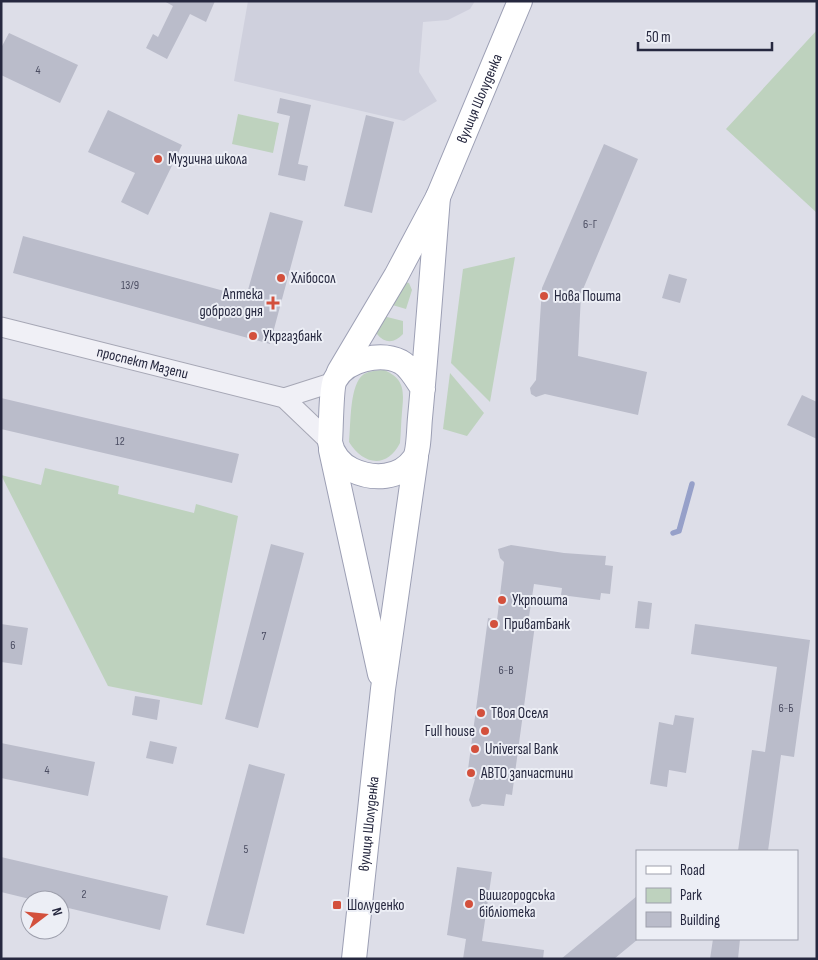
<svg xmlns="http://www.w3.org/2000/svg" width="818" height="960" viewBox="0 0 818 960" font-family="'Sofia Sans Condensed',sans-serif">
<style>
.built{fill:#cfd0dd}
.green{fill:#bed2be}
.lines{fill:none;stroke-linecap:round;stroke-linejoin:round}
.stream{stroke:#96a0c9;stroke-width:5.5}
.building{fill:#babcca}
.minor-casing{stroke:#a6a7b5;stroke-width:21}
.major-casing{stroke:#9c9fb4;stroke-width:26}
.minor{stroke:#f0f0f6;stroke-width:19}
.major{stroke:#fff;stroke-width:24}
.poi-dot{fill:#d3503c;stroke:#eceef5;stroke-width:2}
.labels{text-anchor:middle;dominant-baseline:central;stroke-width:4;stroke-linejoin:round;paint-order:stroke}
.number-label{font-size:12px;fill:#4b4d62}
.street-label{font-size:15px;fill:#26283f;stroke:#eceef5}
.poi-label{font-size:15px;fill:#26283f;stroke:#eceef5;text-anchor:start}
</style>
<rect width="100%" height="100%" fill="#dddee8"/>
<path class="built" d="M248 1H475L470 9 448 20 423 22 419 72 437 101 404 121 234 81Z"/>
<path class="green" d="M817 30V213L726 129Z
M238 114 279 123 273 153 232 144Z
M515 257 490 402 451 363 463 269Z
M405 282 409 283 412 290 406 309 389 304Z
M383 316 403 321V334C395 343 385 344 377 334V326Z
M384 370C405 379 404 391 402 412 401 422 401 433 400 443 387 469 363 465 349 442 351 425 349 384 364 374 370 371 377 370 384 370Z
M450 373 484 413 467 436 443 429Z
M45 468 119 486 118 494 194 513 196 504 238 516 202 705 108 686 1 475 41 485Z"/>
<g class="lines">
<path class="stream" d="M673 533 679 531 692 484"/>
</g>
<path class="building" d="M164 1H215L206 22 190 14 167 59 146 48 153 34 158 37 173 6Z
M9 33 78 65 60 103 1 75V48Z
M280 98 311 105 298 164 308 166 305 181 278 175 290 116 277 113Z
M108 110 182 145 148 215 121 202 135 173 88 152Z
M366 115 394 122 372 213 344 206Z
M604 144 638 159 581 294 578 356 647 372 638 415 545 394 536 397 531 394 530 388 536 380 542 288Z
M270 212 303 221 270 344 13 273 23 236 246 297Z
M669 274 687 279 680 303 662 298Z
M802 395 817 402V439L787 425Z
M1 398 239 454 232 483 1 429Z
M271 544 304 553 258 728 225 719Z
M511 545 564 553 606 556 605 565 613 566 610 594 601 593 600 600 561 595 562 588 534 584 528 623 535 625 512 795 506 794 504 806 482 804 479 806 472 807 469 800 475 779 467 777 480 679 488 618 497 620 504 562 500 558 498 549Z
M638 601 652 603 649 629 635 628Z
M1 624 28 628 22 665 1 662Z
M695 624 810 640 794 757 781 755 768 851H738L752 750 765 752 777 667 691 654Z
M135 696 160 700 157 720 132 715Z
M675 715 694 718 686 773 669 770 667 787 650 784 659 722 673 725Z
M150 741 177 747 173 764 146 758Z
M1 743 95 762 88 796 1 778Z
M249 764 285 774 244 934 206 925Z
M1 857 168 896 160 930 60 906V900H34L1 892Z
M457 867 492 872 482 941 544 950 543 959H463L466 939 447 935Z
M637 896V940L614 959H561Z
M713 939H740L738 959H710Z"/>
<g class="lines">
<g class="minor-casing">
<g id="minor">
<path id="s1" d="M1 327 284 398 330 442"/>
<path d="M284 398 334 382"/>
</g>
</g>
<g class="major-casing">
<g id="major">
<path id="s2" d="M339 372 396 276 438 197 520 1"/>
<path d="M423 389C417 380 410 367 401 362 381 352 346 359 335 380 331 388 331 430 330 442 332 454 341 465 352 470 373 480 400 479 414 459 419 452 419 427 420 418 427 344 432 271 438 197"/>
<path d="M331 450 380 674"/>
<path id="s3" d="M354 959 383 689 416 457"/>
</g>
</g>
<use href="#minor" class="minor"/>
<use href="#major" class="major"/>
</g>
<g class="poi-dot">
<circle cx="158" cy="159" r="5"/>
<circle cx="281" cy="278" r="5"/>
<circle cx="544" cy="296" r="5"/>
<path d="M270.5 295.5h5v5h5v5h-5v5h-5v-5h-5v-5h5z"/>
<circle cx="253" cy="336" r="5"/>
<circle cx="502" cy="600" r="5"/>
<circle cx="494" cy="624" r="5"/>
<circle cx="481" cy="713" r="5"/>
<circle cx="485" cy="731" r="5"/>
<circle cx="475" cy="749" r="5"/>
<circle cx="471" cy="773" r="5"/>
<circle cx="469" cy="904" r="5"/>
<rect x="332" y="900" width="10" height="10" rx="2.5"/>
</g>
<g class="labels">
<g class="number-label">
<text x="38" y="70">4</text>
<text x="590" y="224">6-Г</text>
<text x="130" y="285">13/9</text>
<text x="120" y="441">12</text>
<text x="264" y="636">7</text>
<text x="13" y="645">6</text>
<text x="506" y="670">6-В</text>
<text x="786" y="708">6-Б</text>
<text x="47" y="770">4</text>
<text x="246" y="849">5</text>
<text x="84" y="894">2</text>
</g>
<g class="street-label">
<text stroke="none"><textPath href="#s2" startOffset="308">вулиця Шолуденка</textPath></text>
<text stroke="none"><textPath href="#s1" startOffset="146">проспект Мазепи</textPath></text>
<text stroke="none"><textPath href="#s3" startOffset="136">вулиця Шолуденка</textPath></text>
</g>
<g class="poi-label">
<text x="168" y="159">Музична школа</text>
<text x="291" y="278">Хлібосол</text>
<text x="263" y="294" text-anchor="end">Аптека<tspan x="263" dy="17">доброго дня</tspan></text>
<text x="554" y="296">Нова Пошта</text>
<text x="263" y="336">Укргазбанк</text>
<text x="512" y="600">Укрпошта</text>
<text x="504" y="624">ПриватБанк</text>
<text x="491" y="713">Твоя Оселя</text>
<text x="475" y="731" text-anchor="end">Full house</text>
<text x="485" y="749">Universal Bank</text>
<text x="481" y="773">АВТО запчастини</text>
<text x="479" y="895">Вишгородська<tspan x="479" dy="17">бібліотека</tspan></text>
<text x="347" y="905">Шолуденко</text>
</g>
</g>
<rect width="818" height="960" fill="none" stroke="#26283f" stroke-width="5"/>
<rect x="636" y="850" width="162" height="90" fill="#eceef5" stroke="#9d9fac"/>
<rect x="646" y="866" width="25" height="8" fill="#ffffff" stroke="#9d9fac"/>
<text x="680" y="875" font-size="15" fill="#26283f">Road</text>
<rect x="646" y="888" width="25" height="15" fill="#bed2be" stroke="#9d9fac"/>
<text x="680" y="900" font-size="15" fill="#26283f">Park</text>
<rect x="646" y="912" width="25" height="15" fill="#babcca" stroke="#9d9fac"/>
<text x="680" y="925" font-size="15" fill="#26283f">Building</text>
<g transform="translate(45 915) rotate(74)"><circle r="24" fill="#eceef5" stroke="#9d9fac"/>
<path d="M0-4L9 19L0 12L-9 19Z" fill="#d3503c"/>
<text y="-8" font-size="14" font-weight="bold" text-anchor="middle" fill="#26283f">N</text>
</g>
<path d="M638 42v8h134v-8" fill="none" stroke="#26283f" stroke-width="2.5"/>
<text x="646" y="42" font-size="15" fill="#26283f" stroke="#eceef5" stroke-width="4" paint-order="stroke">50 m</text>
</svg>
